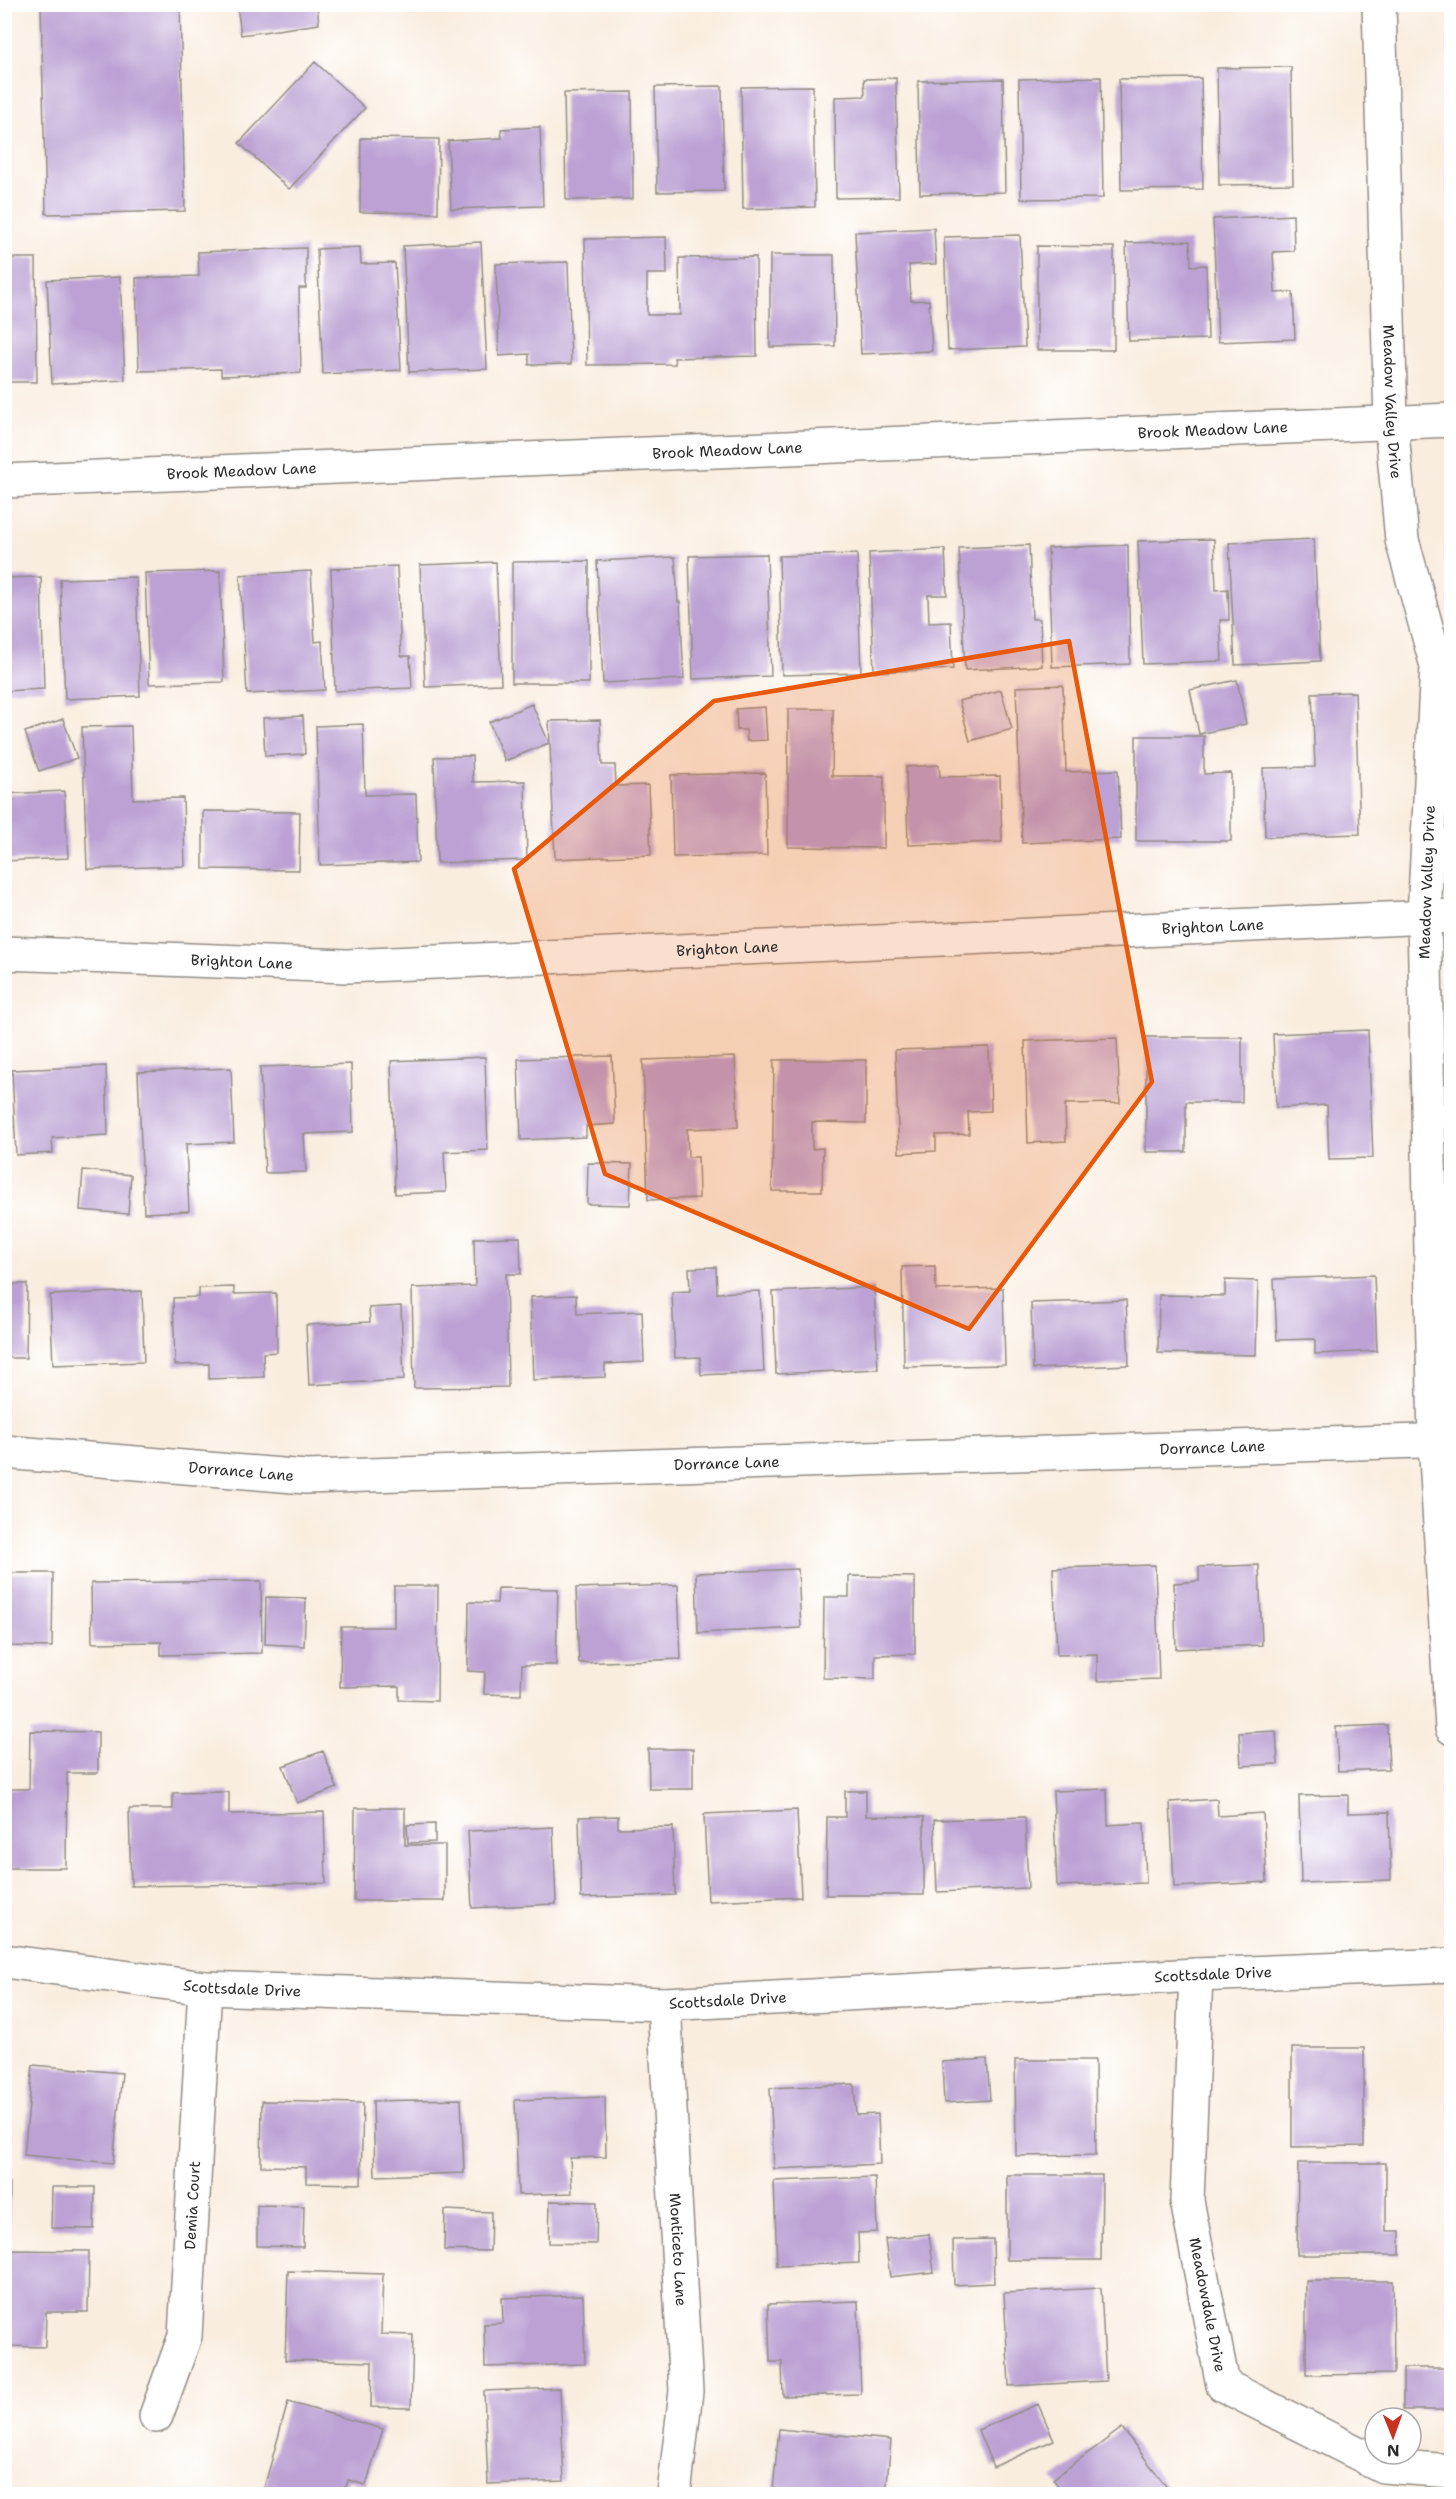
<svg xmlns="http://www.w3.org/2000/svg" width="1456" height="2499" viewBox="0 0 1456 2499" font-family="'Shantell Sans',sans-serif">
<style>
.building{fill:#bca2d4}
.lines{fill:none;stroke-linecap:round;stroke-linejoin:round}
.minor-casing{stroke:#928c85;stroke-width:36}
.tertiary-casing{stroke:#928c85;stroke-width:36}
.minor{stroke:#fff;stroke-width:33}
.tertiary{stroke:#fff;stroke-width:33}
.marked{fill:#e8590c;fill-opacity:0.2;stroke:#e8590c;stroke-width:4.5;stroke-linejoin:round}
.labels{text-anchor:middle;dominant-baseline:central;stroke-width:6;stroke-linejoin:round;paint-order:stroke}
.street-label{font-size:15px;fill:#2b2b2b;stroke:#fff}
</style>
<rect width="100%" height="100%" fill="#fff"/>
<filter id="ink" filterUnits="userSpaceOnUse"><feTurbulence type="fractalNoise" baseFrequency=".0167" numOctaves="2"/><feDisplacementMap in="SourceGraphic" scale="12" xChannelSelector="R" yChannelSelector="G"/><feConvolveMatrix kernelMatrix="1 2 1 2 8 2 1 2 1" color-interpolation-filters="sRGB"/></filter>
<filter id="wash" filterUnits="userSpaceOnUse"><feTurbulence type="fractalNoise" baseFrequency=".008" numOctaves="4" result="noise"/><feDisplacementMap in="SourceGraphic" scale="24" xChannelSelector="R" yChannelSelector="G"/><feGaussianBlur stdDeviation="1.35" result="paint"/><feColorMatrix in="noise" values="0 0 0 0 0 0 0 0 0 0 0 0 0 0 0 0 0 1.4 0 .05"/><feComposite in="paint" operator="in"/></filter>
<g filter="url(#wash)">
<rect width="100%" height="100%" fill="#f9eddf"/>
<g id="blocks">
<path class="building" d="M41 4H180L185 211 46 214Z
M237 5H317L319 24 241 35Z
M315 62 365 108 289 189 239 143Z
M1291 67 1293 184 1219 185 1217 68Z
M1101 77 1103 198 1021 199 1019 79Z
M896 78 899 197 836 198 835 97 865 96 864 79Z
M1201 78 1203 189 1121 190 1119 79Z
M1003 79 1005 192 920 194 918 81Z
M722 86 724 191 657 192 655 87Z
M813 86 815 207 743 209 741 87Z
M632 92 633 199 566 200 564 93Z
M540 127 543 206 451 209 448 141 502 138 501 129Z
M361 138 439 139 438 213 360 212Z
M1293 215 1294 251 1273 252 1275 293 1293 292 1295 339 1218 342 1213 219Z
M934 228 936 264 909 265 911 301 929 300 932 351 861 354 855 232Z
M1020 235 1025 347 948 350 944 237Z
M666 237 667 274H647V315H680L679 258 756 257 757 356 674 358 675 364 587 365 585 239Z
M1190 241 1191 266 1206 265 1208 339 1129 341 1126 243Z
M481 242 487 369 409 372 403 246Z
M1037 246 1114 247V350H1037Z
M360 247 361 264 395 263 401 370 323 374 317 249Z
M306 248V288H299L301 373 221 376V369L139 371 136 278 199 276 198 252Z
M770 255H834L835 346 770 347Z
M4 258H36L37 382H4Z
M568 262 571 364 529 365V354L499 356 496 264Z
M120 277 125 380 52 384 47 280Z
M1214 539 1216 590 1228 589 1229 620H1220L1222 661 1143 664 1138 541Z
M1314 539 1320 661 1235 665 1229 543Z
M1029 545 1032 619H1040L1042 666 965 670 959 548Z
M1128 545 1130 664 1052 667 1048 548Z
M945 549 947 595H928L929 623 951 622 953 669 874 672 869 553Z
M767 554 771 676 693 679 689 556Z
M857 554 861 673 782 675 779 556Z
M675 557 678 602H680L684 679 603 683 597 561Z
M589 561V683H512V562Z
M496 562 501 684 425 687 420 565Z
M397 566 401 656H410L412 688 335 691 331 569Z
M220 571 224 682 149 684 145 573Z
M311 571 315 642 322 641 325 690 247 694 240 575Z
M41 577 44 689 4 691V578Z
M136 577 140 696 65 699 60 579Z
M1237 680 1246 724 1199 734 1190 690Z
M1063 685 1066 772 1118 770 1121 839 1022 843 1016 687Z
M1001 690 1012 729 970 741 959 701Z
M1355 692 1360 834 1265 837 1263 768 1315 767 1312 693Z
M532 704 549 743 505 761 489 722Z
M765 707 767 740 747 741 746 730H737L736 709Z
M788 709H833L832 776H884V848L788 847Z
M303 716 305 754 265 756 263 718Z
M63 719 77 758 39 771 25 732Z
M600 720 602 765H615L616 786 648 785 651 855 555 859 549 721Z
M363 724 365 795 416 794 418 862 320 865 316 726Z
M131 726 133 799 183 798 185 866 87 869 82 727Z
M1136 736H1204V774L1231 773V841H1136Z
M472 756 473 782 525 781 527 860 437 863 434 757Z
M939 765 940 777 1000 776 1002 842 908 845 906 767Z
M765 773 767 855 673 857 671 775Z
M64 791 68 858 4 861V794Z
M203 811 300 812 299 870 203 869Z
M1368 1030 1373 1158 1329 1159 1327 1105 1276 1108 1273 1034Z
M1146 1037H1242V1102H1186V1152H1146Z
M1117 1038 1120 1103 1065 1104 1066 1141 1028 1143 1025 1041Z
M989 1047 991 1111 968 1112 969 1134 936 1135V1151L899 1153 895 1050Z
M612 1056 615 1124 586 1126V1137L521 1140 518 1059Z
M485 1057 488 1150 444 1152 446 1192 395 1194 391 1061Z
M735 1057 738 1127 687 1129 688 1157H698L699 1198 648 1200 643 1060Z
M774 1060H866V1123L812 1122V1149L823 1148 822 1191H772Z
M351 1064 353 1132 304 1134 306 1172 265 1173 260 1067Z
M106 1066 108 1135 52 1138 53 1153 16 1155 12 1070Z
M231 1068 234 1142 186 1144 189 1211 144 1213 138 1072Z
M588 1163 632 1164 630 1205 587 1204Z
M83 1170 131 1175 128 1214 80 1210Z
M520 1237 521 1274H506L508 1387 414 1388 412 1288 475 1286 474 1238Z
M935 1266 936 1290 1003 1288 1005 1365 904 1367 902 1267Z
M716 1267 717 1293 760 1291 764 1372 701 1375 700 1357 675 1358 672 1292 690 1291 689 1268Z
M1374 1275 1377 1351 1315 1354V1339L1277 1340 1274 1279Z
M1225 1280 1258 1281 1256 1355 1158 1353 1159 1295 1225 1296Z
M4 1284H27L26 1358H4Z
M234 1287V1294L276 1293 277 1352 263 1353 264 1377 209 1379V1364L175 1365 173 1298 199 1297V1288Z
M874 1287 878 1369 776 1374 773 1292Z
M142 1291 144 1362 53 1365 50 1295Z
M576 1295 577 1314 642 1311 644 1362 605 1364V1377L533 1380 530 1297Z
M1126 1300 1129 1365 1033 1369 1031 1303Z
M401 1306 404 1380 309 1385 306 1325 370 1322 369 1308Z
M1155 1565 1159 1679 1097 1681V1654L1057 1655 1053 1568Z
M1259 1565 1262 1645 1176 1649 1174 1583 1199 1581V1567Z
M798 1569 801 1628 698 1633 696 1573Z
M4 1573H53L52 1647 4 1646Z
M849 1576 915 1577V1654L875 1655V1679L823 1678 824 1597H849Z
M261 1581 262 1653 161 1655V1642L92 1643 91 1583Z
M678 1585 681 1659 579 1663 576 1588Z
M394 1586H438L437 1701 399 1700V1686L340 1687 341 1627H394Z
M498 1588 558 1589 556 1665H522L521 1695 484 1694 485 1672 468 1671 469 1602 497 1603Z
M266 1597 306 1598 304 1646 265 1644Z
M1387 1725 1389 1769 1338 1771 1336 1727Z
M30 1731 98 1732V1773H67L66 1868H4V1789H29Z
M1276 1731 1278 1764 1241 1766 1239 1733Z
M648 1749H693V1789H649Z
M323 1751 337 1788 297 1803 283 1766Z
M1107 1789 1108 1825 1144 1823 1146 1883 1057 1886 1053 1791Z
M845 1791H866V1816L924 1817V1895H826L827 1817H845Z
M229 1792V1814L324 1812 326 1883 131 1886 129 1809H173V1793Z
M1348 1795V1813L1389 1812 1391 1880 1301 1883 1299 1796Z
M1217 1799 1218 1816 1263 1813 1267 1882 1174 1887 1170 1802Z
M355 1808H405V1845H445V1901H354Z
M797 1810 801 1897 708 1901 704 1814Z
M618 1816V1828L673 1827 675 1895 581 1898 579 1817Z
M1025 1817 1028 1888 937 1892 934 1820Z
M435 1824V1842L408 1843 407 1825Z
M553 1827 556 1904 472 1908 468 1831Z
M1292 2048H1364V2146L1292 2147Z
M987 2059 990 2100 944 2103 942 2062Z
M1015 2060H1095L1096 2155 1016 2156Z
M33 2065 122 2073 113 2163 24 2155Z
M854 2084 856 2115 878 2114 880 2164 774 2169 770 2088Z
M605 2097 606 2157 570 2158 572 2193 518 2195 515 2100Z
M461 2099 464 2173 375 2176 373 2101Z
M262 2101 363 2103 361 2184 306 2183V2167L261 2166Z
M1298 2163H1386V2231H1400V2255H1297Z
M1007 2175H1102L1101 2260H1007Z
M875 2177 877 2232 858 2233 859 2263 777 2266 774 2181Z
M4 2183H10L9 2223H4Z
M52 2187H95L94 2229 51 2228Z
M550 2201 597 2202 596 2244 549 2243Z
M257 2205 304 2206 303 2247 257 2246Z
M445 2210 491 2212 490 2251 444 2250Z
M929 2234 934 2272 890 2277 885 2239Z
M993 2239 994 2283 954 2285 953 2240Z
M4 2250 89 2251 88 2312H46L45 2347 4 2346Z
M288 2271 383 2274 381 2334 413 2335 411 2408 371 2407 372 2362 285 2360Z
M1306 2281H1393L1394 2374 1306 2375Z
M1101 2288 1106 2381 1009 2386 1004 2293Z
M583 2295 585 2364 485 2367 484 2324 503 2323 502 2298Z
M858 2301 861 2394 783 2396 782 2362H770L768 2304Z
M1403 2368H1446V2410H1403Z
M560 2388 564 2481 488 2484 484 2391Z
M288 2402 383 2429 366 2485 348 2480 344 2494H287L264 2488Z
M1038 2404 1054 2440 993 2467 978 2430Z
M1122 2428 1172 2494H1064L1053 2479Z
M779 2429 891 2440 886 2494H832L773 2489Z"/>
</g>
</g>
<g filter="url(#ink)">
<use href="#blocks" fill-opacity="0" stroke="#928c85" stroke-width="1.5"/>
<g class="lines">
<g class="minor-casing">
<g id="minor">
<path id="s1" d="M1379 4 1391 421 1402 540 1437 666 1424 916 1435 1440 1452 1728"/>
<path id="s2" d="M4 481 1452 420"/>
<path id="s3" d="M4 953 347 966 1452 916"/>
<path id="s4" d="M4 1961 205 1988 664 2004 1196 1975 1452 1965"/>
<path id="s5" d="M1196 1975 1187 2201 1223 2385 1383 2466 1452 2471"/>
<path id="s6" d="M664 2004 686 2391 674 2494"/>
<path id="s7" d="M156 2416 185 2336 205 1988"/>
</g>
</g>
<g class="tertiary-casing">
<g id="tertiary">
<path id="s8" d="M4 1452 306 1477 1452 1440"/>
</g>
</g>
<use href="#minor" class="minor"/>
<use href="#tertiary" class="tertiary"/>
</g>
</g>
<path class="marked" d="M1069 641 1152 1082 969 1329 605 1174 514 869 714 701Z"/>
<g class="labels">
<g class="street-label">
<text stroke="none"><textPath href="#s1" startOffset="398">Meadow Valley Drive</textPath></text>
<text stroke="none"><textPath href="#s2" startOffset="1210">Brook Meadow Lane</textPath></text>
<text stroke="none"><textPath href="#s2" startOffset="724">Brook Meadow Lane</textPath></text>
<text stroke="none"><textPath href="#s2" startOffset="238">Brook Meadow Lane</textPath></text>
<text transform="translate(1427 882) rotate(-88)">Meadow Valley Drive</text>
<text stroke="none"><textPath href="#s3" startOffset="1210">Brighton Lane</textPath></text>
<text stroke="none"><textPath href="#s3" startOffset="724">Brighton Lane</textPath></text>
<text stroke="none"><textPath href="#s3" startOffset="238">Brighton Lane</textPath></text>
<text stroke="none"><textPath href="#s8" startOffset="1210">Dorrance Lane</textPath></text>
<text stroke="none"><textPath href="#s8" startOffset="724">Dorrance Lane</textPath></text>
<text stroke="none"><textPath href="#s8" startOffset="238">Dorrance Lane</textPath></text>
<text stroke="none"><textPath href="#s4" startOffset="1212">Scottsdale Drive</textPath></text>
<text stroke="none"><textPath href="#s4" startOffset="240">Scottsdale Drive</textPath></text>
<text stroke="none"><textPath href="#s4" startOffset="726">Scottsdale Drive</textPath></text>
<text stroke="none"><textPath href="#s7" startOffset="216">Demia Court</textPath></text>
<text stroke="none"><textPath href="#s6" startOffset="246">Monticeto Lane</textPath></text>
<text stroke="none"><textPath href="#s5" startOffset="332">Meadowdale Drive</textPath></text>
</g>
</g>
<rect width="1456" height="2499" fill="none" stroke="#fff" stroke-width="24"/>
<g transform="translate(1393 2436) rotate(179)"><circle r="28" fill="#ffffff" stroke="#aaaaaa" stroke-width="1.5"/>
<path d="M0-4.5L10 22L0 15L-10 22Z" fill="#c8321e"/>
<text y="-9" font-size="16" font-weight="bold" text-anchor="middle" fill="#2b2b2b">N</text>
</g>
</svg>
